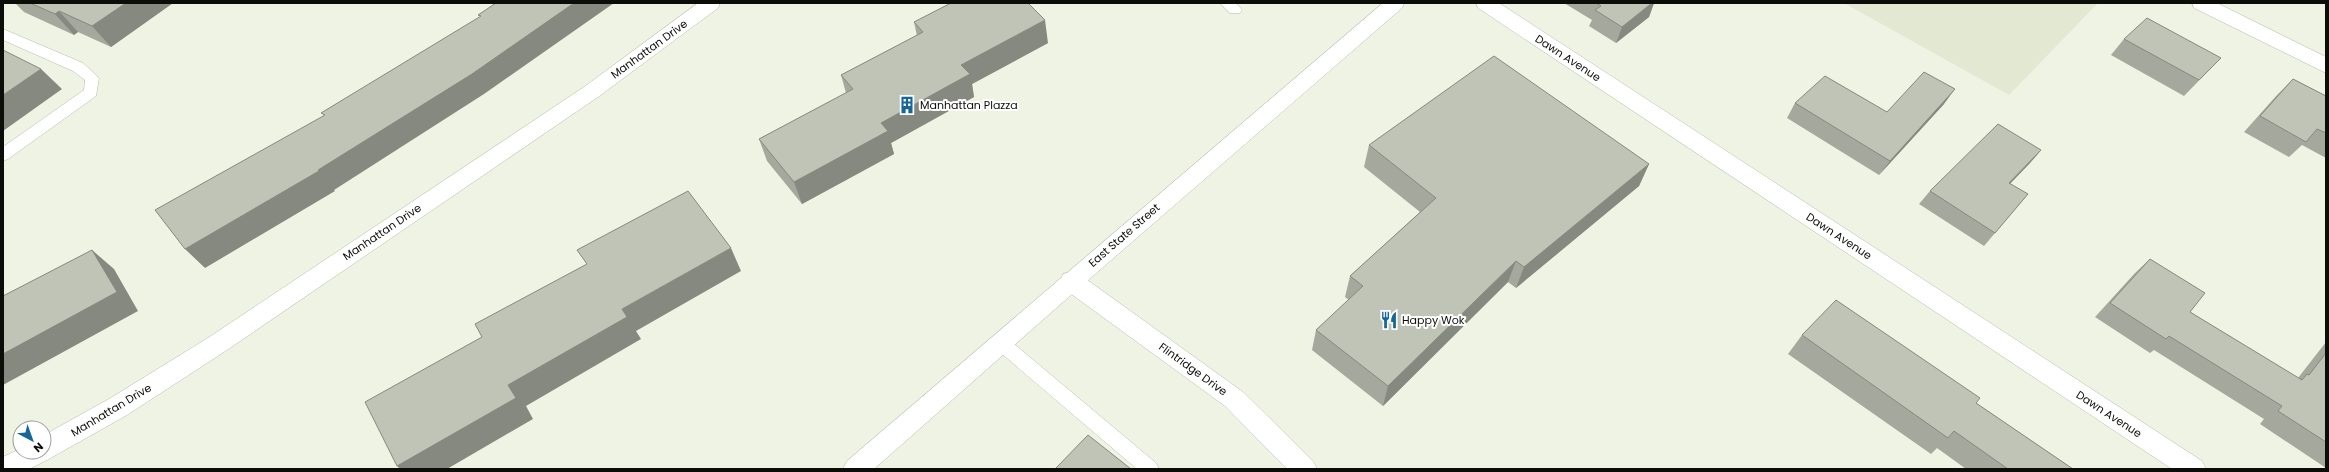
<svg xmlns="http://www.w3.org/2000/svg" width="2329" height="472" viewBox="0 0 2329 472" font-family="Poppins,sans-serif">
<style>
.built{fill:#e2e8d2}
.lines{fill:none;stroke-linecap:round;stroke-linejoin:round}
.service-casing{stroke:#b7bbac;stroke-width:1}
.minor-casing{stroke:#b7bbac;stroke-width:1}
.primary-casing{stroke:#b7bbac;stroke-width:1}
.service{fill:#fff;fill-rule:evenodd}
.minor{fill:#fff;fill-rule:evenodd}
.primary{fill:#fff;fill-rule:evenodd}
.wall{fill:#a5a99d}
.shaded-wall{fill:#86897f}
.building{fill:#c0c4b6;stroke:#86897f}
.labels{text-anchor:middle;dominant-baseline:central;stroke-width:4;stroke-linejoin:round;paint-order:stroke}
.street-label{font-size:11px;fill:#0c0d09;stroke:#fff}
.poi-label{font-size:11px;fill:#0c0d09;stroke:#fff;text-anchor:start}
</style>
<rect width="100%" height="100%" fill="#eff3e4"/>
<path class="built" d="M1844 3H2098L2009 95Z"/>
<g class="lines">
<g class="service-casing">
<path id="service" d="M1220 3H1236L1242 10 1240 13H1230Z
M3 29 83 63 99 78 96 96 8 159 3 161V147L84 90 85 80 73 71 3 40Z
M1001 336 1007 338 1156 463 1159 469H1137L995 348 992 343 995 338Z"/>
</g>
<g class="minor-casing">
<path id="minor" d="M698 3H720L718 8 598 97 227 350 127 415 47 460 29 469H3V457L20 449V452H44V435L109 399 211 336 584 87Z
M1476 3H1499L2202 461 2206 469H2172L1478 8Z
M2192 3H2217L2326 57V73L2194 8Z
M1071 272 1079 274 1243 392 1313 461 1317 469H1287L1225 406 1063 288 1060 281 1063 274Z"/>
</g>
<g class="primary-casing">
<path id="primary" d="M1383 3H1404L1402 8 1079 288 874 469H843L847 461Z"/>
</g>
<use href="#service" class="service"/>
<use href="#minor" class="minor"/>
<use href="#primary" class="primary"/>
</g>
<path class="wall" d="M15 3H173L111 47 78 32 74 35 24 12Z
M1564 3H1654L1649 17 1616 43 1589 26 1592 20Z
M914 22 1048 43 972 84 974 97 891 143 894 154 802 204 767 161 759 139 846 93 841 75 917 36Z
M2124 39 2221 58 2184 96 2111 55Z
M2293 79 2326 96V158L2302 145 2289 157 2244 132 2277 95Z
M1795 103 1887 112 1944 104 1879 175 1787 118Z
M1369 145 1649 164 1639 186 1516 288 1508 282 1383 406 1312 350 1316 330 1349 300 1345 297 1350 276 1420 212 1364 167Z
M2041 150 2030 163 2010 184 2028 194 1984 246 1919 204 1930 191Z
M2150 259 2190 312 2298 378 2326 342V468L2260 424 2264 419 2154 350 2150 353 2095 317 2135 273Z
M1802 335 1976 403 2073 469H1966L1937 448 1931 454 1788 354Z"/>
<path class="shaded-wall" d="M126 3H173L111 47 92 26Z
M574 3H614L484 94 334 190 335 191 205 268 185 249 318 170Z
M1652 3H1654L1649 17 1616 43 1622 27Z
M59 11 78 32 74 35 55 14Z
M1045 20 1048 43 972 84 974 97 891 143 894 154 802 204 794 182 881 123 961 65Z
M41 69 62 89 3 131V95Z
M1955 89 1944 104 1879 175 1890 161Z
M2041 150 2030 163 1998 196 2009 183Z
M1649 164 1639 186 1516 288 1524 267Z
M731 248 741 271 636 331 641 339 526 406 533 419 447 469H400L397 466 508 385 622 309Z
M92 250 114 269 138 311 3 385V354Z
M1516 261 1508 282 1383 406 1388 386Z"/>
<path class="building" d="M30 3H126L92 26 59 11 55 14Z
M496 3H574L472 74 318 170 319 171 185 249 155 210 325 115 321 113 481 16 478 15Z
M951 3H1028L1045 20 961 65 970 74 881 123 888 131 794 182 759 139 853 89 841 75 923 32 914 22Z
M1596 3H1652L1622 27 1595 10 1601 6Z
M2147 18 2221 58 2199 80 2124 39Z
M3 50 41 69 3 95Z
M1494 56 1649 164 1524 267 1516 261 1388 386 1316 330 1363 286 1350 276 1436 198 1369 145Z
M1924 72 1955 89 1890 161 1795 103 1825 76 1887 112Z
M2293 79 2326 96V133L2317 129 2306 142 2260 116Z
M1998 124 2041 150 2009 183 2028 194 1995 233 1930 191Z
M688 191 731 248 622 309 627 317 508 385 516 398 397 466 365 402 482 337 475 324 587 264 577 250Z
M92 250 117 292 3 354V296Z
M2150 259 2205 293 2190 312 2302 380 2307 374 2309 375 2326 353V442L2278 411 2282 406 2169 336 2166 339 2110 303Z
M1836 300 1980 398 1976 403 2073 469H2008L1954 431 1948 438 1802 335Z
M1088 435 1131 469H1055Z"/>
<defs>
<g id="building-bare" transform="scale(1.38)"><path d="M-4-6H4V6H1V3H-1V6H-4ZM-2.5-4.3h1.7v1.8h-1.7ZM.8-4.3h1.7v1.8H.8ZM-2.5-1h1.7V.8h-1.7ZM.8-1h1.7V.8H.8Z" fill="#166698" stroke="#fff" stroke-width="2.5" paint-order="stroke"/></g>
<g id="restaurant-bare" transform="scale(1.38)"><path d="M-5-6h1v4h1v-4h1v4h1v-4h1v5L-1.5 .5V6h-2V.5L-5-1ZM5-6V6H3V1.5H1.5Q1.5-4 5-6Z" fill="#166698" stroke="#fff" stroke-width="2.5" paint-order="stroke"/></g>
</defs>
<g fill-rule="evenodd">
<use href="#building-bare" x="907" y="105"/>
<use href="#restaurant-bare" x="1389" y="320"/>
</g>
<g class="labels">
<g class="street-label">
<text transform="translate(649 49) rotate(-36)">Manhattan Drive</text>
<text transform="translate(1568 58) rotate(33)">Dawn Avenue</text>
<text transform="translate(382 232) rotate(-34)">Manhattan Drive</text>
<text transform="translate(1124 235) rotate(-41)">East State Street</text>
<text transform="translate(1839 236) rotate(33)">Dawn Avenue</text>
<text transform="translate(1193 369) rotate(36)">Flintridge Drive</text>
<text transform="translate(111 410) rotate(-31)">Manhattan Drive</text>
<text transform="translate(2109 414) rotate(33)">Dawn Avenue</text>
</g>
<g class="poi-label">
<text x="920" y="105">Manhattan Plazza</text>
<text x="1402" y="320">Happy Wok</text>
</g>
</g>
<rect width="2329" height="472" fill="none" stroke="#0c0d09" stroke-width="8"/>
<g transform="translate(32 440) rotate(139)"><circle r="19" fill="#ffffff" stroke="#9e9e9d"/>
<path d="M0-3L7 15L0 10L-7 15Z" fill="#166698"/>
<text y="-6" font-size="11" font-weight="bold" text-anchor="middle" fill="#0c0d09">N</text>
</g>
</svg>
